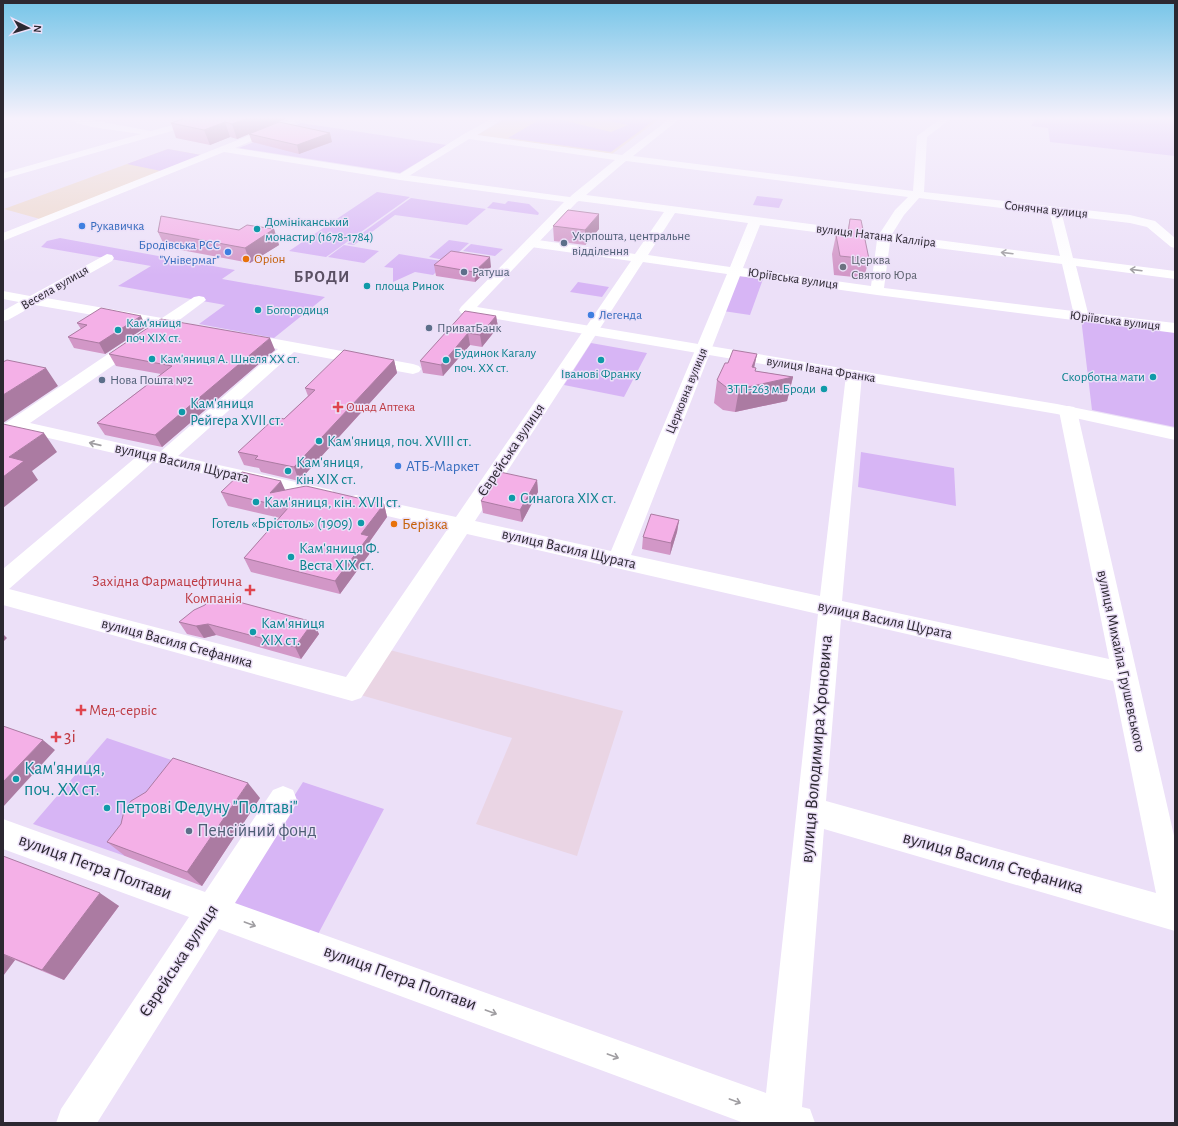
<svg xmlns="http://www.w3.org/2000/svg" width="1178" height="1126" viewBox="0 0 1178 1126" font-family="'Alegreya Sans',sans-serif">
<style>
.industrial{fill:#ead5e4}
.education{fill:#edd7ca}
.green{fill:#d7b5f5}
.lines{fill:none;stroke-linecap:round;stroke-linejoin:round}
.minor{fill:#fff;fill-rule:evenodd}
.secondary{fill:#fff;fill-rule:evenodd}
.wall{fill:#d297c7}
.shaded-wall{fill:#ab7ba2}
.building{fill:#f4b0e7;stroke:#ab7ba2}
.oneway{stroke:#a09ea2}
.shop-dot{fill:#3f7fe0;stroke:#ece0f8;stroke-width:1.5}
.culture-dot{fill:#0f9aa8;stroke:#ece0f8;stroke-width:1.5}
.service-dot{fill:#5c6f8a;stroke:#ece0f8;stroke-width:1.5}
.food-dot{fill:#e8710a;stroke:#ece0f8;stroke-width:1.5}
.worship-dot{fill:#6b7280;stroke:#ece0f8;stroke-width:1.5}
.health-dot{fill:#e0444e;stroke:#ece0f8;stroke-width:1.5}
.labels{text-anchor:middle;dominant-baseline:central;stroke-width:3;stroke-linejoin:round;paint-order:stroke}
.far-street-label{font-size:13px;fill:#2c2831;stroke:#ece0f8}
.far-culture-label{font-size:13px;fill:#0d838f;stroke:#ece0f8;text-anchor:start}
.far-shop-label{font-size:13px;fill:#366cbe;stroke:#ece0f8;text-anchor:start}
.far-service-label{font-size:13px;fill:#4e5e75;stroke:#ece0f8;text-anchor:start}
.far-food-label{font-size:13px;fill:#c56008;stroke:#ece0f8;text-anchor:start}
.far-worship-label{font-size:13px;fill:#5b616d;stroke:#ece0f8;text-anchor:start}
.far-health-label{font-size:13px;fill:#be3a42;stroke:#ece0f8;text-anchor:start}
.culture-label{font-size:15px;fill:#0d838f;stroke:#ece0f8;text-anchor:start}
.street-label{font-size:15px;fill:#2c2831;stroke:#ece0f8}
.shop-label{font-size:15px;fill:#366cbe;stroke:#ece0f8;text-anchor:start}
.food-label{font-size:15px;fill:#c56008;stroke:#ece0f8;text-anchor:start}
.health-label{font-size:15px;fill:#be3a42;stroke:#ece0f8;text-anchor:end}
.far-district-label{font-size:16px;font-weight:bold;letter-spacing:1px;fill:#5b5064;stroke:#ece0f8}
.near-health-label{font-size:18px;fill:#be3a42;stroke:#ece0f8;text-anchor:start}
.near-street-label{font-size:18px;fill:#2c2831;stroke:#ece0f8}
.near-culture-label{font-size:18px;fill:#0d838f;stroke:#ece0f8;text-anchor:start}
.near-service-label{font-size:18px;fill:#4e5e75;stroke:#ece0f8;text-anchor:start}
</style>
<rect width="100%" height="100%" fill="#ece0f8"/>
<path class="industrial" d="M386 649 623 711 577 856 476 824 512 738 357 694Z"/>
<path class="education" d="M509 117H662L612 154 477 135Z
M168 149 201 155 40 219 4 209Z"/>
<path class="green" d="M544 117H550L611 132 628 125 606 120 612 117H659L611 152 508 138Z
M1037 117H1175V156L1050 142 1048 128 1031 126Z
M301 123 447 145 400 173 239 148Z
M168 149 201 155 161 171 127 164Z
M377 192 410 197 326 257 289 251Z
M757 196 783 199 779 208 753 205Z
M411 198 486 209 467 225 395 215 354 245 347 244Z
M508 201 529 204 539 213 538 215 487 208 493 202 505 204Z
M60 238 235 270 222 279 325 297 274 338 199 324 225 305 118 286 151 266 41 247 47 241Z
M449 240 469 243 449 261 429 257Z
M471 244 503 249 495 256 463 251Z
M344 245 379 251 364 263 328 257Z
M399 254 447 262 433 275 415 272 393 282V268L384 267Z
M737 276 763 279 750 315 723 311Z
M578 282 609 287 602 297 570 292Z
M1081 318 1175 330V427L1092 410Z
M591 343 647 353 624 397 564 385Z
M861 452 954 468 956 506 858 487Z
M107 738 192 767 125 856 33 824Z
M303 782 384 809 316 938 225 905Z"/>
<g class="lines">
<path class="minor" d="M71 117H81V118L151 131 201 117H215L214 119 3 179V173L141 134 92 127 73 122Z
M495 117H506L477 135 622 155 672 117H682L633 156 913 191 917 136 943 117H953L927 137 924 192 1130 215 1155 221 1175 238V248L1171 247 1147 227 1130 223 1062 215 1073 258 1175 271V279L1076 266 1088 313 1175 323V333L877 295 740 276 631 555 820 596 846 375 848 371 854 370 860 371 862 375 842 601 1109 659 1059 411 1062 407 1068 406 1074 407 1077 411 1175 840V931L824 829 802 1107 810 1109 815 1123H744L219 929 97 1123H56L61 1109 189 917 3 849V819L205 892 273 790 283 786 293 790 297 800 293 810 235 903 766 1093 818 614 467 534 361 698 352 701 3 605V569L135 458 18 431 12 435 3 436V425L151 325 35 305 8 320 3 321V311L19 302 3 299V291L30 296 107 254 112 255 114 258 112 261 46 298 162 318 194 297 199 296 204 297 206 300 178 321 191 324 194 327 191 330 186 332 167 328 30 423 160 452 278 349 238 341 235 338 238 335 243 333 413 364 419 366 421 369 419 372 413 374 294 352 178 456 332 490 335 495 332 500 325 502 153 462 9 589 346 677 447 530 349 507 346 502 349 497 356 495 456 517 631 261 531 247 527 246 525 243 527 240 531 239 635 254 664 212 579 201 573 203 569 202 567 200 572 195 615 160 469 139 404 179 400 180 395 177 464 134ZM626 161 908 197 895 210 880 233 586 195ZM919 198 1050 214 1060 256 892 234 904 215ZM675 213 748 223 730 267 648 255ZM760 225 877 240 871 286 743 268ZM890 242 1062 264 1073 311 884 288ZM643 262 727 274 611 551 475 521ZM841 619 1113 681 1156 893 826 801Z"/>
<path class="secondary" d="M296 117H308L235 148 400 174 577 198 579 200 577 202 477 307 1057 404 1175 428V440L1057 414 461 313 459 310 461 307 564 202 400 180 224 152 3 241V233Z"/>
</g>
<path class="wall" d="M188 117 267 126 332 142 299 154 252 142 249 134 237 139 230 137 210 145 176 138 171 123Z
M850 219 869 259 864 278 834 275 832 254 836 235H838V232L847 233Z
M553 226 599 229 585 245 554 241Z
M274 229 279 245 250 263 165 247 158 232Z
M434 265 491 267 475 282 436 276Z
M496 316 498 327 482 347 470 345 443 376 423 373 420 361Z
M77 323 146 327 105 354 74 348 68 337 81 329Z
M275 350 162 447 105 435 97 423 161 374 116 366 109 354Z
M757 354 754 368 755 371 793 377 787 401 735 412 723 410 714 403 717 380 728 363Z
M394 360 397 373 299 481 261 472 259 468 244 465 238 452 284 419 308 396 305 388Z
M537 480 538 492 522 522 483 513 481 501Z
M285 490 384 504 387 517 370 541 373 549 340 594 251 572 244 558 280 518 228 506 221 492Z
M679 520 677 532 670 555 642 549 643 537Z
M179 622H313L319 634 301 659 216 635 204 638 187 634Z
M260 798 202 886 125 856 107 842Z
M3 856 119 906 64 980 15 960 3 976Z"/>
<path class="shaded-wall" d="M250 117H290L237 139 232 124Z
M225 122 230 137 210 145 204 130Z
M330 133 332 142 299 154 297 145Z
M599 214V229L585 245V230Z
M274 229 279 245 250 263 245 248Z
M490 257 491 267 475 282 474 272Z
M141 316 146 327 105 354 99 343Z
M496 316 498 327 482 347 480 335Z
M468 333 470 345 443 376 441 365Z
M270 338 275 350 162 447 155 435Z
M757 354 752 377V386L793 377 787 401 735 412 739 389 752 367Z
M394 360 397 373 299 481 294 467Z
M46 368 58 386 3 423V395Z
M44 433 57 452 32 471 38 480 3 508V477L9 457Z
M537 480 538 492 522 522 520 510Z
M281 481 287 494 270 493Z
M384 504 387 517 370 541 373 549 340 594 335 581 361 534Z
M679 520 677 532 670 555 671 543Z
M313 622 319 634 301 659 295 647Z
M208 624 216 635 204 638 196 626Z
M3 634 7 638 3 642Z
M43 740 55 750 3 807V782Z
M248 783 260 798 202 886 187 872Z
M100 893 119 906 64 980 42 970Z
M3 954 15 960 3 976Z"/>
<path class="building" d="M188 117H250L232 124 225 122 204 130 171 123Z
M279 122 330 133 297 145 249 134Z
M568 210 599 214 585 230 553 226Z
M161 216 239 230 247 225 274 229 245 248 158 232Z
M850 219 861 220 869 259 840 256 836 235H839L838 232 848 233Z
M451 251 490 257 474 272 434 265Z
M101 308 141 316 99 343 68 337 87 325 77 323Z
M465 311 496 316 480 335 468 333 441 365 420 361Z
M161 319 270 338 155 435 97 423 172 366 109 354Z
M344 350 394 360 294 467 255 459 258 456 238 452 276 417 284 419 315 390 305 388Z
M733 350 757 354 752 367 756 368 755 371 793 377 739 389 726 387 717 380 725 363H728Z
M7 360 46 368 3 395V362Z
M3 424 44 433 9 457 24 461 3 477Z
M242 472 281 481 270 493 306 486 384 504 361 534 369 536 335 581 244 558 288 508 221 492Z
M500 472 537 480 520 510 481 501Z
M651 514 679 520 671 543 643 537Z
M213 595 313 622 295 647 208 624 196 626 179 622 194 610 205 605Z
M3 726 43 740 3 782Z
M173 758 248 783 187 872 107 842 121 824 124 811 131 801 146 792Z
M3 856 100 893 42 970 3 954Z"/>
<defs><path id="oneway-shaft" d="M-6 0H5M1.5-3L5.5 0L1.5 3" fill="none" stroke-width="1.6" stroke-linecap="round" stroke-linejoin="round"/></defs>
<g class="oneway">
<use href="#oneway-shaft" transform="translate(1007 253) rotate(-173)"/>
<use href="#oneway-shaft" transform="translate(1136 270) rotate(-173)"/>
<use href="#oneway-shaft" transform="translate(95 444) rotate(-167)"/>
<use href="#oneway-shaft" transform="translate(250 924) rotate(20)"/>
<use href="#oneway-shaft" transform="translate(491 1012) rotate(20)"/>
<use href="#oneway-shaft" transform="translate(613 1056) rotate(20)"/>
<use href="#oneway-shaft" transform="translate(735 1101) rotate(20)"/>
</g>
<linearGradient id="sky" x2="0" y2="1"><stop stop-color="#76c5e8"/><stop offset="0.43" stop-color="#f6f1fc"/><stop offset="1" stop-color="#f6f1fc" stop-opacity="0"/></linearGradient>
<rect width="1178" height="275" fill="url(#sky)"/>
<g class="shop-dot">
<circle cx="82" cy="226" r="4"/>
<circle cx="228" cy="252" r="4"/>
<circle cx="591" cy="315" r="4"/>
<circle cx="398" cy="466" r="4"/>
</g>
<g class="culture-dot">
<circle cx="257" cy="229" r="4"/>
<circle cx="367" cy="286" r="4"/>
<circle cx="258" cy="310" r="4"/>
<circle cx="118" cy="330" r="4"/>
<circle cx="152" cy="359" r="4"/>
<circle cx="446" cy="360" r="4"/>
<circle cx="601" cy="360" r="4"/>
<circle cx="1153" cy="377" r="4"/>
<circle cx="824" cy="389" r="4"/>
<circle cx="182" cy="412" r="4"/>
<circle cx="319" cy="441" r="4"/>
<circle cx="288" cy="471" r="4"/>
<circle cx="512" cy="498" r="4"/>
<circle cx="256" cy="502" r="4"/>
<circle cx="361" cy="523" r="4"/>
<circle cx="291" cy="557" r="4"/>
<circle cx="253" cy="632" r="4"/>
<circle cx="16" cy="779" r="4"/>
<circle cx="107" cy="808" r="4"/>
</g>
<g class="service-dot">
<circle cx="564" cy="243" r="4"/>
<circle cx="464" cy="272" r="4"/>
<circle cx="429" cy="328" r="4"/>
<circle cx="102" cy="380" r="4"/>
<circle cx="189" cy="831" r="4"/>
</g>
<g class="food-dot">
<circle cx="246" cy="259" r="4"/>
<circle cx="394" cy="524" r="4"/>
</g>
<circle class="worship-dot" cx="843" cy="267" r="4"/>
<g class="health-dot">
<path d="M336 401h4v4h4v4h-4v4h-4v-4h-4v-4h4z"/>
<path d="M248 584h4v4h4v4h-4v4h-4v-4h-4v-4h4z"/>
<path d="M79 704h4v4h4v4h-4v4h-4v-4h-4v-4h4z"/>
<path d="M54 731h4v4h4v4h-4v4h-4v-4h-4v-4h4z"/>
</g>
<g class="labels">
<g class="far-street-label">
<text transform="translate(1046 210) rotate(6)">Сонячна вулиця</text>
<text transform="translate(876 236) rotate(7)">вулиця Натана Калліра</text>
<text transform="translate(793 279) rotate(8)">Юріївська вулиця</text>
<text transform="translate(55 288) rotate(-30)">Весела вулиця</text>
<text transform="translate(1115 321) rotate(7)">Юріївська вулиця</text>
<text transform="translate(821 370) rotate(9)">вулиця Івана Франка</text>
<text transform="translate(687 391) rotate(-68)">Церковна вулиця</text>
</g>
<g class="far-culture-label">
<text x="265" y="222">Домініканський<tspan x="265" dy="15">монастир (1678-1784)</tspan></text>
<text x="375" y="286">площа Ринок</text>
<text x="266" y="310">Богородиця</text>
<text x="126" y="323">Кам'яниця<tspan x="126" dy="15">поч XIX ст.</tspan></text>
<text x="454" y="353">Будинок Кагалу<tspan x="454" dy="15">поч. XX ст.</tspan></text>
<text x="160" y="359">Кам'яниця А. Шнеля XX cт.</text>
<text x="601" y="374" text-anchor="middle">Іванові Франку</text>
<text x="1145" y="377" text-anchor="end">Cкорботна мати</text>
<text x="816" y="389" text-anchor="end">ЗТП-263 м.Броди</text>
</g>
<g class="far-shop-label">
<text x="90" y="226">Рукавичка</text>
<text x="220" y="245" text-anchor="end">Бродівська РСС<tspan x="220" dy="15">"Універмаг"</tspan></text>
<text x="599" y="315">Легенда</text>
</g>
<g class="far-service-label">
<text x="572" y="236">Укрпошта, центральне<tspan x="572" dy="15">відділення</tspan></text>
<text x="472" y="272">Ратуша</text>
<text x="437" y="328">ПриватБанк</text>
<text x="110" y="380">Нова Пошта №2</text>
</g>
<g class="far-food-label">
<text x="254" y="259">Оріон</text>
</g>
<g class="far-worship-label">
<text x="851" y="260">Церква<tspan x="851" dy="15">Святого Юра</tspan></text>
</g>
<g class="far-health-label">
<text x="346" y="407">Ощад Аптека</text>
</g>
<g class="culture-label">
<text x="190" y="403">Кам'яниця<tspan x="190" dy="17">Рейгера XVII ст.</tspan></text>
<text x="327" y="441">Кам'яниця, поч. XVIII ст.</text>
<text x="296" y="462">Кам'яниця,<tspan x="296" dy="17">кін XIX ст.</tspan></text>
<text x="520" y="498">Синагога XIX ст.</text>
<text x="264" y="502">Кам'яниця, кін. XVII ст.</text>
<text x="353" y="523" text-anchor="end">Готель «Брістоль» (1909)</text>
<text x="299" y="548">Кам'яниця Ф.<tspan x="299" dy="17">Веста XIX ст.</tspan></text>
<text x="261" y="623">Кам'яниця<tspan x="261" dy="17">XIX ст.</tspan></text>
</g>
<g class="street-label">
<text transform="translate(511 450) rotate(-56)">Єврейська вулиця</text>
<text transform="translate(182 463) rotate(13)">вулиця Василя Щурата</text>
<text transform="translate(569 549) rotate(13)">вулиця Василя Щурата</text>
<text transform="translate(885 620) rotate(12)">вулиця Василя Щурата</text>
<text transform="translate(177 643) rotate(15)">вулиця Василя Стефаника</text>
<text transform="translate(1121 661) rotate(78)">вулиця Михайла Грушевського</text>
</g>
<g class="shop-label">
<text x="406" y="466">АТБ-Маркет</text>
</g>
<g class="food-label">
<text x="402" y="524">Берізка</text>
</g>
<g class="health-label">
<text x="242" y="581">Західна Фармацефтична<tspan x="242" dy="17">Компанія</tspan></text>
<text x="89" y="710" text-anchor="start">Мед-сервіс</text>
</g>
<g class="far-district-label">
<text x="322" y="277">БРОДИ</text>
</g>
<g class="near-health-label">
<text x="64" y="737">3і</text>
</g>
<g class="near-street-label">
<text transform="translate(817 749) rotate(-85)">вулиця Володимира Хроновича</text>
<text transform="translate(993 863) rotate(16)">вулиця Василя Стефаника</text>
<text transform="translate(95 867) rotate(20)">вулиця Петра Полтави</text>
<text transform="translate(179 961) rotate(-57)">Єврейська вулиця</text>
<text transform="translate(400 978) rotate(20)">вулиця Петра Полтави</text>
</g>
<g class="near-culture-label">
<text x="24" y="769">Кам'яниця,<tspan x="24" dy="21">поч. XX ст.</tspan></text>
<text x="115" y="808">Петрові Федуну "Полтаві"</text>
</g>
<g class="near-service-label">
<text x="197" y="831">Пенсійний фонд</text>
</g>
</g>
<rect width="1178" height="1126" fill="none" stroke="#2c2831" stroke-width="8"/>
<g transform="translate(28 28) rotate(95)" stroke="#ece0f8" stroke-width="3" paint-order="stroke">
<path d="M0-3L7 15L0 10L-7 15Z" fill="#2c2831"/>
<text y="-6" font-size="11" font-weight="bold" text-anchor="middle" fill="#2c2831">N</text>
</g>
</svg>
